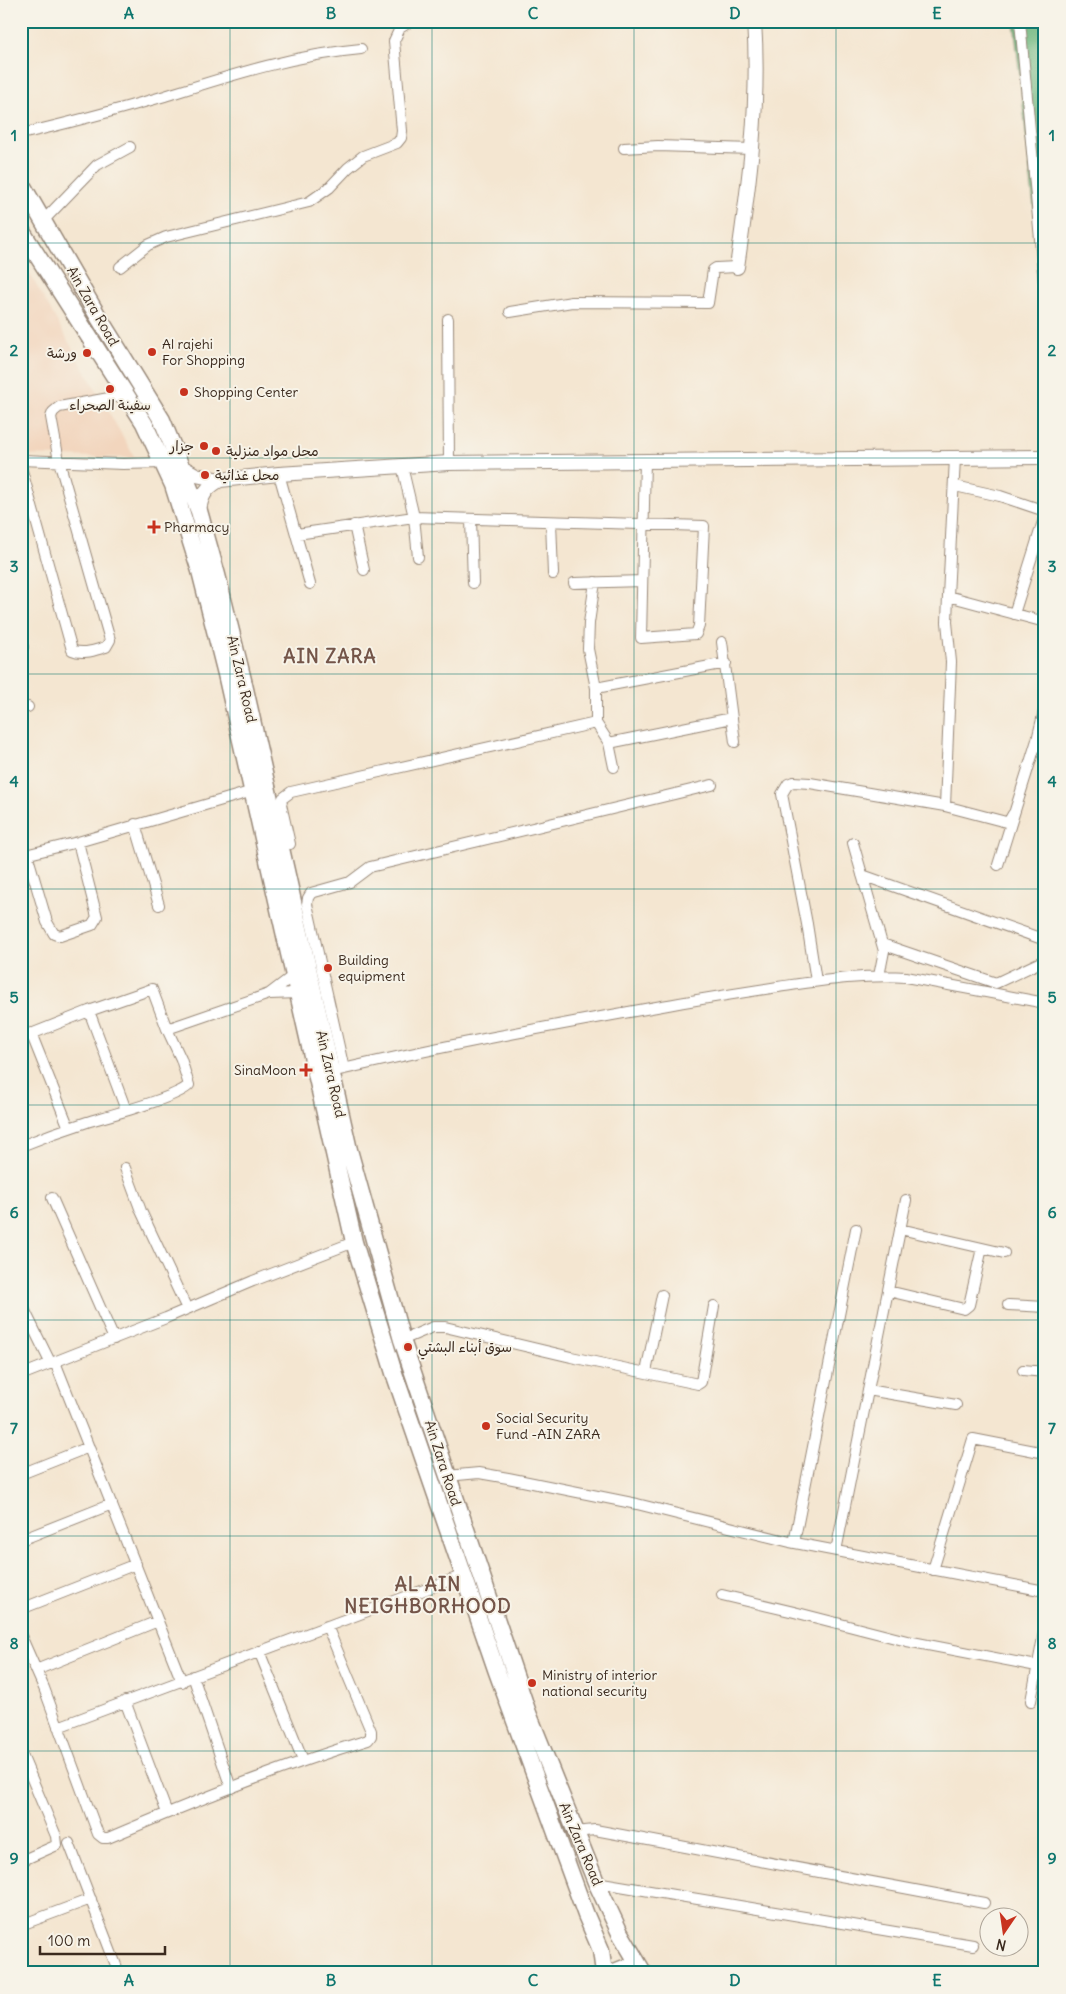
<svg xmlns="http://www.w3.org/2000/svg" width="1066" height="1994" viewBox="0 0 1066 1994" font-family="Delius,'Playpen Sans Arabic',sans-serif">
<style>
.built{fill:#f2d5bd}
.forest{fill:#6cb67d;stroke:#54704e}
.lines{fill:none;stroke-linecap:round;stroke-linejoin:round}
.minor-casing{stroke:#988878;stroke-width:12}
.secondary-casing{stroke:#988878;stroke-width:16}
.primary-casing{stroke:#988878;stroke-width:19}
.minor{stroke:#fff;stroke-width:10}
.secondary{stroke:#fff;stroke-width:14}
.primary{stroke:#fff;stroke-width:16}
.grid{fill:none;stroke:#0f766e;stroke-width:1;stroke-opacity:0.55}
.poi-dot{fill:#c8321e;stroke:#f7f3e8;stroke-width:2}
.labels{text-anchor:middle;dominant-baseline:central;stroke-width:4;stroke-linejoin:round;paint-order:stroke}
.street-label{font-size:14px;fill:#3b2a1e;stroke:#f7f3e8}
.poi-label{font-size:14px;fill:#3b2a1e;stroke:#f7f3e8;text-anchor:start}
.district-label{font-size:19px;font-weight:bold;letter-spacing:1px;fill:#745549;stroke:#f7f3e8}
.neatline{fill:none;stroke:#0f766e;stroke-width:2}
.grid-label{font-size:16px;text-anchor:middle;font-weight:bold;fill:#0f766e}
</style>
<rect width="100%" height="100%" fill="#f7f3e8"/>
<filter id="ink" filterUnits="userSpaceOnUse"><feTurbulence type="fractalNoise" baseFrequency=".02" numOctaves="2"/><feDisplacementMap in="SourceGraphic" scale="10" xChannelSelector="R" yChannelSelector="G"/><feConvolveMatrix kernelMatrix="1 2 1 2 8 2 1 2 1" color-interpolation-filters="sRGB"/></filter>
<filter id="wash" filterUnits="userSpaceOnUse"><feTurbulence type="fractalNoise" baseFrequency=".0096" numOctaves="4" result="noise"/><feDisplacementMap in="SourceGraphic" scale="20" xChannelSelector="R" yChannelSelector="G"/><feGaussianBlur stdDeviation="1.12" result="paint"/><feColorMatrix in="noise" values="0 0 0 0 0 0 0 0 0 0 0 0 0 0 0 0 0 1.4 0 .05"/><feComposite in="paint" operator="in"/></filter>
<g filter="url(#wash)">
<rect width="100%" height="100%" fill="#f4e6d1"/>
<path class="built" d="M27 269 135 458 21 455V272Z"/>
<path class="forest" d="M1014 21H1045V309Z"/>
</g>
<g filter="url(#ink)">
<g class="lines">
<g class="minor-casing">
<path id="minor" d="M1020 21 1045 294
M21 134C69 123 117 110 165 96 229 76 293 55 361 49
M624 148 658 146 752 149
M44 220 97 165 130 147
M120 267 148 245 166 237 309 202 329 188 348 168 363 156 397 143 401 138 402 131 394 41 400 28 411 21
M510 312 572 302 708 303 713 270 716 268 737 267
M448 319 449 463
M21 460 123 464 163 463
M402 466 414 517 418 557
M21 467 72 650C83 655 95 650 106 647L110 640 59 461 51 417 53 412 59 407 126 395
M279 474 310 584
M955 486 1000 496 1045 511
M471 519 473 583
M551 522 553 574
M354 525 364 570
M297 534 414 517 704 526 699 626 696 634 641 638 645 460
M595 582 589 623 588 649 596 688V723L609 743 614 767
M574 583 642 581
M948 596 1045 622
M1014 614 1045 515
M722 642 735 742
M21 647H23
M596 688 726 663
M21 708 28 707
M1037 740 1045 707
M609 743 732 718
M945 806 951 662 947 622 948 596 955 458
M135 824 159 905
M853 843 884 951 879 976
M290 844 281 804 283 798 291 792 596 723
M27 854 47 922 54 934 60 936 92 925 97 917 78 842
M21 856 78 842 253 791
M998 865 1037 740 1045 736
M862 875 1045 940
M882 944 996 983 1045 960
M816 981 807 924 782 794 788 784 793 782 810 783 945 806 1006 822 1009 821 1013 814
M269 994 299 993
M167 1029 269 994 294 975
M31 1033 69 1128
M21 1038 89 1011
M344 1069 307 904 308 898 311 893 350 882 370 867 712 785
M331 1072C440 1046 551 1026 662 1006 700 999 739 993 778 987 820 981 863 974 906 977L1045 1003
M21 1146C43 1137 65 1129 87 1122 107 1116 177 1098 189 1085L181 1059 167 1029 152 989 89 1011 126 1110
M125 1168 141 1211 187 1309
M52 1198 114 1339
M900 1229 1004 1253
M888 1291 964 1309 969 1305 982 1248
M21 1303 51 1364
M1008 1305 1045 1307
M402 1340 433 1327H445L571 1357 698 1384 701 1382 714 1306
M55 1362 182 1682
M1023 1370 1045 1372
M646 1372 662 1295
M21 1375 166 1318 253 1281 354 1242
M868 1390 956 1405
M21 1474 89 1447
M447 1476 479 1473 508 1478 637 1504 790 1542 1045 1591
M21 1540 112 1504
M794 1543 856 1229
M836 1551 906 1200
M933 1570 973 1439 1045 1453
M722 1595 794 1612 907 1641 1037 1666
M21 1609 136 1564
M21 1636 44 1688 98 1834 103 1838H108C193 1802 279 1767 368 1740L371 1736V1731L327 1626
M259 1651 303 1760
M36 1670 158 1621
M193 1676 231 1788
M125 1701 167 1813
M1031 1701 1045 1627
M58 1727 464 1575
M575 1832 595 1830 984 1903
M69 1843 119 1973
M21 1861 57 1845 56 1836 22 1755
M596 1882 973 1945
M21 1925 91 1899"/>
</g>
<g class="secondary-casing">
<path id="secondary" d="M737 267C749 185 760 104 754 21
M182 467 196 475 220 480 279 474 449 463 1045 457
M199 511C201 495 207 487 220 480"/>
</g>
<g class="primary-casing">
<path id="primary" d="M21 183 99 318 162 420 199 511 217 575 243 680 349 1150 402 1340 528 1713 596 1882 620 1933 643 1972
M21 230 144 423 173 485 200 571 226 674 354 1242 394 1373 497 1672 586 1915 601 1950 604 1973
M612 1973 627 1967 644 1973"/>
</g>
<use href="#minor" class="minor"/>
<use href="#secondary" class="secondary"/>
<use href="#primary" class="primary"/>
</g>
</g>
<path class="grid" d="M230 21V1973M432 21V1973M634 21V1973M836 21V1973M21 243H1045M21 458H1045M21 674H1045M21 889H1045M21 1105H1045M21 1320H1045M21 1536H1045M21 1751H1045"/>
<g class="poi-dot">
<circle cx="152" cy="352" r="5"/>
<circle cx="87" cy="353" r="5"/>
<circle cx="110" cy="389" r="5"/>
<circle cx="184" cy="392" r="5"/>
<circle cx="204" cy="446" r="5"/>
<circle cx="216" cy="451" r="5"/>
<circle cx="205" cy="475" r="5"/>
<path d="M151.5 519.5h5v5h5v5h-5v5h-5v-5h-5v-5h5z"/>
<circle cx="328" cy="968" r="5"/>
<path d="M303.5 1062.5h5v5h5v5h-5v5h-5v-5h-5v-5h5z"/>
<circle cx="408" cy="1347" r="5"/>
<circle cx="486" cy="1426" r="5"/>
<circle cx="532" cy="1683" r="5"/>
</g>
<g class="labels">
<g class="street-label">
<text transform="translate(93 306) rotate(60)">Ain Zara Road</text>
<text transform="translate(242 679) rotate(77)">Ain Zara Road</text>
<text transform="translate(331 1074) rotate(77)">Ain Zara Road</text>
<text transform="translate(443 1463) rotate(72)">Ain Zara Road</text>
<text transform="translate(581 1844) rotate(67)">Ain Zara Road</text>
</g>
<g class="poi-label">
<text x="162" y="344">Al rajehi<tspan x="162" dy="16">For Shopping</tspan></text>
<text x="77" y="353" text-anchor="end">ورشة</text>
<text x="194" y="392">Shopping Center</text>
<text x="110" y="405" text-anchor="middle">سفينة الصحراء</text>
<text x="194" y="446" text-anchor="end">جزار</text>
<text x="226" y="451">محل مواد منزلية</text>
<text x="215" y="475">محل غذائية</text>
<text x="164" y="527">Pharmacy</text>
<text x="338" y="960">Building<tspan x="338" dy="16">equipment</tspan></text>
<text x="296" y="1070" text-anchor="end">SinaMoon</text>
<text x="418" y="1347">سوق أبناء البشتي</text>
<text x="496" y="1418">Social Security<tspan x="496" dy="16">Fund -AIN ZARA</tspan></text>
<text x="542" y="1675">Ministry of interior<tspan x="542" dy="16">national security</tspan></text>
</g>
<g class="district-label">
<text x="330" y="656">AIN ZARA</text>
<text x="428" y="1584">AL AIN<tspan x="428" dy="22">NEIGHBORHOOD</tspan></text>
</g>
</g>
<rect width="1066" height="1994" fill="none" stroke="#f7f3e8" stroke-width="55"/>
<g transform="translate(1004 1932) rotate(193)"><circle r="24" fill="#f7f3e8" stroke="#aca397"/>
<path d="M0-4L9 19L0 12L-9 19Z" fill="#c8321e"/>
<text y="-8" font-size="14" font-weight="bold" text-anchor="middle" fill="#3b2a1e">N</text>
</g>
<path d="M40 1946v8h125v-8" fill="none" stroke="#3b2a1e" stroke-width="2.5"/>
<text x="48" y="1946" font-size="15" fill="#3b2a1e" stroke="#f7f3e8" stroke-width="4" paint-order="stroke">100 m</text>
<rect x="28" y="28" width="1010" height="1938" class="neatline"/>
<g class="grid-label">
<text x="129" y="19">A</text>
<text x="331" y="19">B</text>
<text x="533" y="19">C</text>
<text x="735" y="19">D</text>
<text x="937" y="19">E</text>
<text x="14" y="141">1</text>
<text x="1052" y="141">1</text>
<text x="14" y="356">2</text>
<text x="1052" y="356">2</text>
<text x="14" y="572">3</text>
<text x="1052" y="572">3</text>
<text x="14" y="787">4</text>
<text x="1052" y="787">4</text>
<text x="14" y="1003">5</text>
<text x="1052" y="1003">5</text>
<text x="14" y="1218">6</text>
<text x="1052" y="1218">6</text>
<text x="14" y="1434">7</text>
<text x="1052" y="1434">7</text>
<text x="14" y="1649">8</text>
<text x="1052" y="1649">8</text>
<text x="14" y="1864">9</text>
<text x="1052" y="1864">9</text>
<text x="129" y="1986">A</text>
<text x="331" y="1986">B</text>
<text x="533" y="1986">C</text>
<text x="735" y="1986">D</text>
<text x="937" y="1986">E</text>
</g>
</svg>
